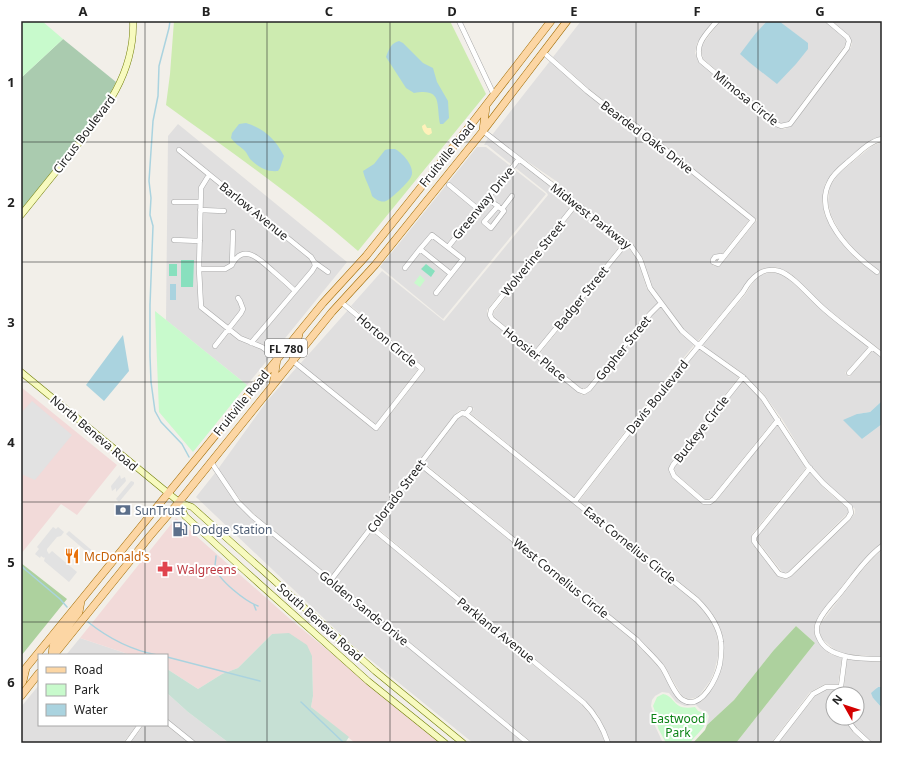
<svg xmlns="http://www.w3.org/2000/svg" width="903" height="764" viewBox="0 0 903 764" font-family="'Noto Sans',sans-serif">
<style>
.residential{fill:#e0dfdf}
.commercial{fill:#f2dad9}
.grass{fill:#cdebb0}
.forest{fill:#add19e}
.wetland{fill:#c6e0d4}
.sand{fill:#fff1ba}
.cemetery{fill:#aacbaf}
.park{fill:#c8facc}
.pitch{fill:#88e0be}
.parking{fill:#e2e2e2}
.water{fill:#aad3df}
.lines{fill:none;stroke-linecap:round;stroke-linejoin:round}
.stream{stroke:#aad3df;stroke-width:1.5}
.street-casing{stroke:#a9a9a9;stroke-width:5.5}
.secondary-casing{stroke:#707d05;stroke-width:7}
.primary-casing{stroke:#a06b00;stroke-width:8}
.street{stroke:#fff;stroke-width:4.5}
.secondary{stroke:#f7fabf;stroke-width:6}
.primary{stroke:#fcd6a4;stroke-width:7}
.grid{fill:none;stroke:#222;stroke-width:1;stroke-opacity:0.55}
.labels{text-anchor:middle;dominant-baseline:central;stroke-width:4;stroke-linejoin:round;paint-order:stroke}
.shield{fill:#fff;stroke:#646464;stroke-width:1}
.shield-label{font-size:11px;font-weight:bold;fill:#222}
.street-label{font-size:12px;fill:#222;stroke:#fff}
.service-label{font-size:12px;fill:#4e5e75;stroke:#fff;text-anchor:start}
.food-label{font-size:12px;fill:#c56008;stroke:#fff;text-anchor:start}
.health-label{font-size:12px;fill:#be3a42;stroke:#fff;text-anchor:start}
.park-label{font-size:12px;fill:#0c8416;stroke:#fff}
.neatline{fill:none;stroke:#222;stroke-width:1.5}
.grid-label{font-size:13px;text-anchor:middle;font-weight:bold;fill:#222}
</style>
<rect width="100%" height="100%" fill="#f2efe9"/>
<path class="residential" d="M581 21H713L697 43 695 53 699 62 775 126 781 129H785L792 125 851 47 852 43 849 36 832 21H882V136L873 139 869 142 835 170 825 184 822 202 825 216 837 237 857 260 878 275 880 271 860 256 841 234 831 215 828 202 830 186 838 174 872 146 882 142V351L825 307 791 274 786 271 776 267 762 269 750 277 741 291 697 342 683 329 654 289 649 281 643 258 630 242 557 186 559 183 512 151 492 135 550 61 605 108 634 128 749 220 722 254 714 255 711 259V263L714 266H720L757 220 637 124 608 104 589 89 553 57Z
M720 21H767L755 34 741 54 750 63 777 83 807 43 779 21H825L843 36 846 41V44L788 122 781 124 778 122 703 59 701 50 702 45Z
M178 124 347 262 247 385 166 320 168 136Z
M488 138 573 204 487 310V314L490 320 582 395 586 394 591 390 652 315 661 307 680 332 694 345 642 409 574 498 470 413 474 409 470 405 465 411 460 410 454 415 330 577 246 507 230 486 218 469 267 401 297 367 375 429H379L424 371V367L351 306 382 271 444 321 548 195 547 193 487 145H484Z
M477 147H486L546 194 443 319 380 267Z
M577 207 623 242 535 351 494 317 493 313Z
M627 246 638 260 647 289 658 303 648 312 586 388 582 389 539 354Z
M768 273H779L788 278 822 310 869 347 845 373 849 377 873 350 882 358V401L870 412 857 414 862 439 882 424V543L870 553 853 572 818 617 814 626 815 636 821 646 830 654 842 658 838 684H825L810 692 771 743H736L815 643 796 626 773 651 734 700 707 725 709 716 707 712 700 709 696 705 685 706 680 704 676 702 669 693 662 692 655 696 652 700 651 706 654 715 655 726 663 743H610L604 727 598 715 585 701 376 527 421 467 635 642 660 668 678 699 687 705 694 704 701 702 705 698 715 684 719 675 724 657 722 636 714 616 699 598 579 501 647 413 699 349 739 377 671 463 669 469 672 477 703 504 708 505 712 504 716 501 778 424 806 468 752 534 751 539 753 545 778 576 781 578 787 579 792 576 850 520 855 513V509L825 482 811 467 782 419 762 392 742 373 702 345 745 295 754 281 758 276Z
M348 310 418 369 376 424 300 364Z
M743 381 761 399 775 419 712 497 706 500 676 474 674 468Z
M463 415 696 602 706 613 716 631 718 643V656L714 672 710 681 698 697 689 699 682 696 664 665 638 638 424 463 458 419Z
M810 472 826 490 848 509 849 512 788 572 783 573 756 539 758 536Z
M215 473 236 503 251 518 524 743H473L351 644 196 497Z
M372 531 582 705 593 718 600 729 605 743H532L334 580Z
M882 550V657L845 654 835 650 822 639 819 631 821 623 857 576 874 557Z
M80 638 131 655H66Z
M847 659 882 662V687H877L873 698 882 708V743H873L856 729 848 718H857V694H843Z
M39 685V725H137L123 743H24L21 741V707Z
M827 689 837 690V694H833V718H843L853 732 865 743H778L815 696Z
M167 693 188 712 229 743H197L167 719Z
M144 725H166L189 743H130Z"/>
<path class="commercial" d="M21 387 117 465 77 515 61 504 21 554Z
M176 518 290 619 440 743H355L311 707 313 696 312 656 272 634 238 668 222 674 198 689 167 669V655H131L80 638Z"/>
<path class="grass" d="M174 21H450L486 94 358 251C298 198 231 152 166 105L170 74Z"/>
<path class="forest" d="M21 563 67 599 21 656Z
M796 626 815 643 736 743H693L705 730 707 725 734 700 773 651Z"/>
<path class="wetland" d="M289 633 307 645 312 656 313 696 311 707 349 737 345 743H229L188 712 167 693V669L198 689 222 674 238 668 272 634Z"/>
<path class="sand" d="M425 124 427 128H431L432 133 429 135C425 135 422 129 422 126Z"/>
<path class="cemetery" d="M63 39 116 82 108 98 99 113 21 210V78Z"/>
<path class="park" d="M21 21H42L63 39 21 78Z
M420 275 425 280 420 287 414 283Z
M155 311 247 385 193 452 159 412Z
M663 694C677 697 672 711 695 707L698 711 707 714C708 727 696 734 690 743H666L658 728 656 714 653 706 657 697Z"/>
<path class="pitch" d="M181 260H194L193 287H181Z
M169 264H177V276H169Z
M426 264 435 271 431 277 421 269Z"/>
<path class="parking" d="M32 401 72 435 35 480 21 474V413Z
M120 475 121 479 125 477 126 481 116 492V488L112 491 111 486Z
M131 481 134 482V484L119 502 116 499Z
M53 527 56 529 58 527 64 532 61 536 57 537 47 549V551L49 554 52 551 77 572 69 582 44 561 45 557 44 558 41 556 40 558 35 554 39 549 37 547Z
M69 531 95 553 92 556 66 534Z"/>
<path class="water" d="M767 21H779L808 43V49L796 64 777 84 750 63 740 54 755 34Z
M399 41 403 43 423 63 433 68 437 82 448 101 449 118 443 124H440C436 104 443 88 414 93L406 88 386 57C389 49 391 43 399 41Z
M246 123C265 129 275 139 284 156L280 168 278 171C267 172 258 167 250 159 248 156 247 153 245 151 240 146 235 144 231 138L232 133 239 124Z
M389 149C391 149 393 149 395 149 403 153 416 168 411 177 408 183 391 199 386 201 381 203 375 199 372 196 370 187 365 180 363 171L374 164 385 150Z
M170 284H176V300H170Z
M123 335 129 371 104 401 86 385Z
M882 401V424L862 439 843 420 857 414 870 412Z
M878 687H882V708L873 698 871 693Z"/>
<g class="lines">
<path class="stream" d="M170 21 169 28 159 66 158 96 153 121 149 181 151 198 150 215 153 226 150 305V356L151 382 155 411 161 422 182 444 189 457
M216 556C216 559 215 563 215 566 217 580 247 602 258 606
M21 566 60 599 67 607
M254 605 256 610
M88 622C108 638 131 650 157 655
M167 657 260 681
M301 702 344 743"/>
<g class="street-casing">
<path id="street" d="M459 21 494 95
M717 21C707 33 693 45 701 61L776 124 781 126 790 124 847 48 849 41 847 37 828 21
M543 52 587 91 606 106 636 126 753 220 718 264 713 262V260L715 257 721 256 723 257
M483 131 631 246 640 259 650 288 682 331 698 345 743 377 763 398 807 465 823 483 850 507 851 513 848 518 790 574 786 576 779 574 756 544 754 541V537L810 468
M179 150 311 257 314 262 328 272
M209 175 201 188 199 269 201 307 240 338 262 347 277 358
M449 185 478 209
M487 198 504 211 491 228 484 222 498 206
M174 202H200
M576 204 491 310 490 315 492 319 579 390 584 392 589 389 650 314 661 303
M502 209 512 196
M200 210 224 211
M432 235 463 259 451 274 420 249Z
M174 240 200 241
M448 247 519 159
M233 263C245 242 262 262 274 272 281 278 288 284 295 291
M405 268 420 249
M199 269H225L232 265 233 232
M877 272C852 254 811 215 830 181 834 173 842 167 849 161 859 153 869 141 882 139
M436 293 451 274
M251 343 312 271 315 266 314 262
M215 346 241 313 243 309 240 301 238 298
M535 354 627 242
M293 361 376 428 422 369 341 302
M849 373 872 347
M743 377 673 465 671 469 674 476 704 502H710L714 499 778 420
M466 414 470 409
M211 462 238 502 252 516 528 743
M575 501 645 411 743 292C750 279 762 266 779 271 793 275 812 299 824 309 842 325 863 339 882 355
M372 528 584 703C595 714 603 728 608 743
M882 546C866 558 854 576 841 592 834 601 824 610 819 621 816 626 816 633 819 638 828 659 862 659 882 659
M331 580 456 417 462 413 466 414 697 600C709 612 719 625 721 642 722 649 721 657 720 664 717 677 702 711 683 700 675 696 668 676 662 667 654 657 645 649 637 640L420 464
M840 694 845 656
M846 718 855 730 869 743
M167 722 193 743
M127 743 140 725
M775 743 813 694 826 687H840"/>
</g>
<g class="secondary-casing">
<path id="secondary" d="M21 215C38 194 54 174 71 153 103 113 135 75 133 21
M21 372 168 493 179 502 192 507 375 671 463 743
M179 502 185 516 244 570 368 681 445 743"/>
</g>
<g class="primary-casing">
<path id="primary" d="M483 130 486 107
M293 359 299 334
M273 385 277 359
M52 655 53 646 79 612 81 601
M54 655 150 536 179 502 332 312 375 265 483 131 567 21
M21 674 323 303 366 256 473 122 551 21
M21 684 23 681 26 668
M21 696 39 673"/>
</g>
<use href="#street" class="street"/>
<use href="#secondary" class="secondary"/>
<use href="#primary" class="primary"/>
</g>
<path class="grid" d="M145 21V655M267 21V743M390 21V743M513 21V743M636 21V743M758 21V743M21 142H882M21 262H882M21 382H882M21 502H882M21 622H882M145 725V743"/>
<defs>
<g id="bank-bare" transform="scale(1.2)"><path d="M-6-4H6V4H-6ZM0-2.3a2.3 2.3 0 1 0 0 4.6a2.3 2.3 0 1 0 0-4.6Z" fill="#5c6f8a" stroke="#fff" stroke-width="2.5" paint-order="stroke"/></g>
<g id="fuel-bare" transform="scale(1.2)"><path d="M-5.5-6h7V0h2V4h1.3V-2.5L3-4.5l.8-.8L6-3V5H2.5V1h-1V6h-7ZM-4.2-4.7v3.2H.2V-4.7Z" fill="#5c6f8a" stroke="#fff" stroke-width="2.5" paint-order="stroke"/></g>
<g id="restaurant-bare" transform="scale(1.2)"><path d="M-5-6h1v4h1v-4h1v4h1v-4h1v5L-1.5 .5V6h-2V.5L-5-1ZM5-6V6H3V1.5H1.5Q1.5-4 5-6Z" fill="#e8710a" stroke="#fff" stroke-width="2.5" paint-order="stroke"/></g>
<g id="pharmacy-bare" transform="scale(1.2)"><path d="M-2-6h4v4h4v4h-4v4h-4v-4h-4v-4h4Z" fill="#e0444e" stroke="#fff" stroke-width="2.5" paint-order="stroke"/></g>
</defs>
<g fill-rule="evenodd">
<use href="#bank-bare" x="123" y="510"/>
<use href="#fuel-bare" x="180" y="529"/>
<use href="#restaurant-bare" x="72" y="556"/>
<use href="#pharmacy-bare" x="165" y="569"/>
</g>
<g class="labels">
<rect class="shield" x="265" y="339" width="42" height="18" rx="3"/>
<g class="shield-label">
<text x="286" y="348">FL 780</text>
</g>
<g class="street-label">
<text transform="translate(746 98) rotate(39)">Mimosa Circle</text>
<text transform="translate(84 134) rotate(-53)">Circus Boulevard</text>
<text transform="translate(647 137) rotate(37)">Bearded Oaks Drive</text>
<text transform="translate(447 154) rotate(-51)">Fruitville Road</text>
<text transform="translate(483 203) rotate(-51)">Greenway Drive</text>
<text transform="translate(254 211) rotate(39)">Barlow Avenue</text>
<text transform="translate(591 216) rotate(38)">Midwest Parkway</text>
<text transform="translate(533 258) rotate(-51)">Wolverine Street</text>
<text transform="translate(581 298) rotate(-51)">Badger Street</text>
<text transform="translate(387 340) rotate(40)">Horton Circle</text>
<text transform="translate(623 348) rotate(-51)">Gopher Street</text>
<text transform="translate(535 354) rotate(39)">Hoosier Place</text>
<text transform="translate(657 397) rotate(-51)">Davis Boulevard</text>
<text transform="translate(241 403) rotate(-51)">Fruitville Road</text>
<text transform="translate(701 429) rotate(-52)">Buckeye Circle</text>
<text transform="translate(94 433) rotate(40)">North Beneva Road</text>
<text transform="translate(396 496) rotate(-53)">Colorado Street</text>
<text transform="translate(630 545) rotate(39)">East Cornelius Circle</text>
<text transform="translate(561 578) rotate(39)">West Cornelius Circle</text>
<text transform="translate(364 608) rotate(39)">Golden Sands Drive</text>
<text transform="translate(320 622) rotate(42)">South Beneva Road</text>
<text transform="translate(496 630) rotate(39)">Parkland Avenue</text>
</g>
<g class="service-label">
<text x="135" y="510">SunTrust</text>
<text x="192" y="529">Dodge Station</text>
</g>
<g class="food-label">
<text x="84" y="556">McDonald's</text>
</g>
<g class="health-label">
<text x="177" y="569">Walgreens</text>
</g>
<g class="park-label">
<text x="678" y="718">Eastwood<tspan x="678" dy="14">Park</tspan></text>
</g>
</g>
<rect width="903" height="764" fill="none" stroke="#ffffff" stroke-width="44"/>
<rect x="38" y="654" width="130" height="72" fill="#ffffff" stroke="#a7a7a7"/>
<rect x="46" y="667" width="20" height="6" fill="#fcd6a4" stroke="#a7a7a7"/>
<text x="74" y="674" font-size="12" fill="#222222">Road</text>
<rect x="46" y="684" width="20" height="12" fill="#c8facc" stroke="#a7a7a7"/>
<text x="74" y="694" font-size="12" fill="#222222">Park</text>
<rect x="46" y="704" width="20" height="12" fill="#aad3df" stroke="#a7a7a7"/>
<text x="74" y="714" font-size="12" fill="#222222">Water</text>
<g transform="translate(845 706) rotate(309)"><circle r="19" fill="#ffffff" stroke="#a7a7a7"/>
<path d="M0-3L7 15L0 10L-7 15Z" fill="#d40000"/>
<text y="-6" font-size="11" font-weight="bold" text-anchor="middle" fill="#222222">N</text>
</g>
<rect x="22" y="22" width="859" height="720" class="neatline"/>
<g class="grid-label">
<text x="83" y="16">A</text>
<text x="206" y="16">B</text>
<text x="329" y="16">C</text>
<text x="452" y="16">D</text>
<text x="574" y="16">E</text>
<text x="697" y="16">F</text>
<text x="820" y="16">G</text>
<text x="11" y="87">1</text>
<text x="11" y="207">2</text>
<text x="11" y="327">3</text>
<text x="11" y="447">4</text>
<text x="11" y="567">5</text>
<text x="11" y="687">6</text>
</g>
</svg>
